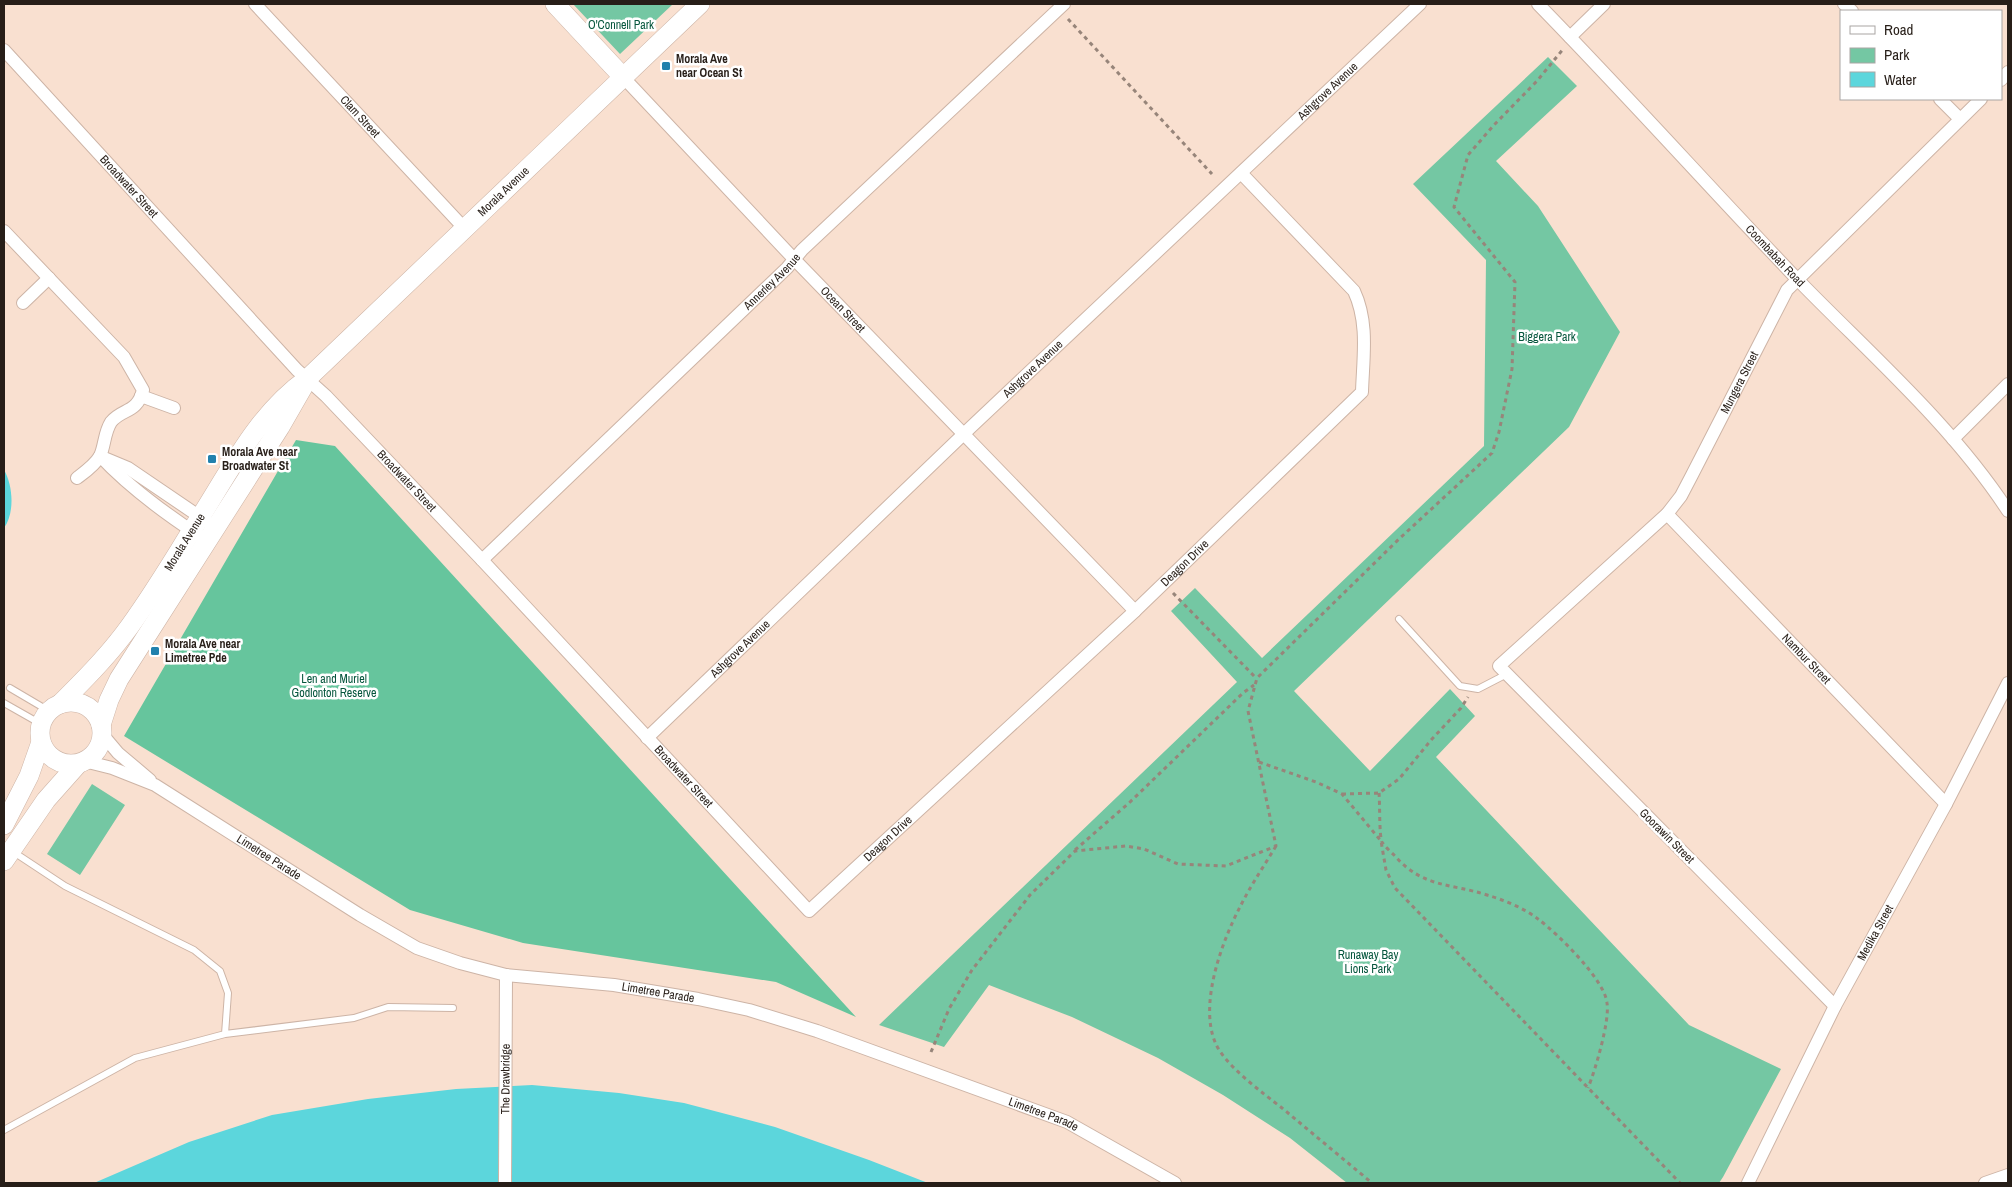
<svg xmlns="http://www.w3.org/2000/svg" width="2012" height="1187" viewBox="0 0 2012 1187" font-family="'Archivo Narrow',sans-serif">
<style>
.green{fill:#74c7a3}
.forest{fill:#66c59d}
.water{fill:#5cd6dc}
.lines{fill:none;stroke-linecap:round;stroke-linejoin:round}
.lane-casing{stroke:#cdb4a6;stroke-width:8}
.street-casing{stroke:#cdb4a6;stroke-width:14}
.secondary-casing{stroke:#cdb4a6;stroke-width:20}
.path{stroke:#97857a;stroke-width:3;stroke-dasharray:4 4;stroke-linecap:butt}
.lane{stroke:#fff;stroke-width:6}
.street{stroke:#fff;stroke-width:12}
.secondary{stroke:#fff;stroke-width:19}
.poi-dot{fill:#2181ad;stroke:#fff;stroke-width:2}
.labels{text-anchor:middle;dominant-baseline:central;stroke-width:5;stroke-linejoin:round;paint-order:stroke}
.park-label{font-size:12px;fill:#05553c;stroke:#fff}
.poi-label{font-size:12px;font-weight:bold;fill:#271e18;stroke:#fff;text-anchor:start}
.street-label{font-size:12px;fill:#271e18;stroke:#fff}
</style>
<rect width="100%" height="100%" fill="#f9e0d0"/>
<path class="green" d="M573 4H673L620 54Z
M1548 57 1577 86 1496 161 1538 206 1620 332 1569 427 1294 691 1370 771 1450 689 1475 716 1436 757 1689 1025 1781 1069 1723 1177 1719 1183H1347L1290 1138 1223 1095 1158 1058 1072 1017 989 985 944 1047 879 1025 1237 682 1171 611 1195 588 1262 658 1484 446 1486 260 1413 184Z
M92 784 125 805 80 875 47 854Z"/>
<path class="forest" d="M296 440 335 446 856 1017 776 982 523 943 410 910 124 736Z"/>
<path class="water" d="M4 470C13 485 15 513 4 528Z
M532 1085 619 1093 684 1103 775 1127 869 1160 928 1183H94L189 1142 272 1115 368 1099 456 1089Z"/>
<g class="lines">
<g class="lane-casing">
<path id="lane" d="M1399 619 1460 686 1478 689 1507 674
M10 688 49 711
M4 703 41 724
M12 851 65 886 194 950 220 971 228 993 225 1034 354 1018 388 1007 453 1008
M4 1130 135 1058 225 1034"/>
</g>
<g class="street-casing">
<g id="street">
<path id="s1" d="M255 4 465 229"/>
<path id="s2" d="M1538 4C1626 94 1710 188 1797 279 1870 354 1951 424 2008 511"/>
<path d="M1844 4 1852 11"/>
<path d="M1570 37 1604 4"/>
<path id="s3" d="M4 50 297 370 326 396 482 560 809 911 1135 611 1362 392C1363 358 1369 323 1354 291L1241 173"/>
<path id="s4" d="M623 77 794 259 1135 611"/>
<path d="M2001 80 2008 72"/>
<path d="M1940 99 1960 119"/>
<path d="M4 231 124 357 143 390C137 414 122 408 111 422 104 433 105 445 100 456 95 465 85 472 77 478"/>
<path d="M23 303 49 278"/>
<path d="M141 396 174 408"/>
<path d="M1953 439 2008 384"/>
<path d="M100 456C129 487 163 512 198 535"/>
<path d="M104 458 128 468 206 521"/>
<path id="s5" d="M1667 514 1946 804"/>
<path id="s6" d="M482 560 787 268 802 250 1064 4"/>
<path d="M102 734 118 753 150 780"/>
<path id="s7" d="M647 738 971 427 1420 4"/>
<path id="s8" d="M84 761 112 768 155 785 360 915 417 948 460 963 506 975 614 985 698 999 749 1010 817 1031 1067 1122 1175 1183"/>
<path id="s9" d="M1835 1006 1499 666 1667 514 1681 496 1692 475 1787 290 1981 99"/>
<path id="s10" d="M505 1183 506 975"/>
<path id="s11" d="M1748 1183 1835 1006 1946 804 2008 683"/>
<path d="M1985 1183 2008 1175"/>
</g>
</g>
<g class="secondary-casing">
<g id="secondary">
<path d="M555 4 623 77"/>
<circle cx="71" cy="733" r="31"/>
<path id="s12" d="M60 704C83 681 105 659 124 634 152 597 176 555 201 516 232 467 259 413 307 379L700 4"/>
<path d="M101 725 109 700 119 679 280 427 303 387"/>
<path d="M4 825 29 776 41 742"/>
<path d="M4 861 46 800 78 764"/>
</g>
</g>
<path class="path" d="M1068 19 1212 174
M1173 593 1256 678
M1259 762 1316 782 1342 794 1381 841 1386 870 1395 888 1680 1183
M1379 793C1380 802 1379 836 1382 842 1385 847 1391 852 1395 856 1423 888 1450 883 1487 895 1504 900 1524 908 1538 919 1557 933 1605 980 1607 1003 1610 1021 1595 1071 1588 1088
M1342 794 1379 793 1399 779 1432 739 1461 708 1468 697
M1276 846C1264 866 1251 885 1241 905 1222 941 1199 1003 1215 1042 1224 1065 1263 1093 1282 1108 1312 1133 1342 1158 1372 1183
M1075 850 1129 803 1243 693 1254 685
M931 1052 949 1009 972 970 1030 895 1075 851 1126 846 1144 849 1178 864 1226 866 1276 846 1248 711 1257 678 1399 539 1492 453 1499 432 1512 369 1515 282 1454 207 1468 155 1494 125 1537 81 1564 48"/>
<use href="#lane" class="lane"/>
<use href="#street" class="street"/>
<use href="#secondary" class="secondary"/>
</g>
<g class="poi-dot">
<rect x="661" y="61" width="10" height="10" rx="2.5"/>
<rect x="207" y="454" width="10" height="10" rx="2.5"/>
<rect x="150" y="646" width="10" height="10" rx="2.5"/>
</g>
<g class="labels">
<g class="park-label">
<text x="621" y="25">O'Connell Park</text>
<text x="1547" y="337">Biggera Park</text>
<text x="334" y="679">Len and Muriel<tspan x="334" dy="14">Godlonton Reserve</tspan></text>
<text x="1368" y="955">Runaway Bay<tspan x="1368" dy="14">Lions Park</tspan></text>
</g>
<g class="poi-label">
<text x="676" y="59">Morala Ave<tspan x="676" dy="14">near Ocean St</tspan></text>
<text x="222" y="452">Morala Ave near<tspan x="222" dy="14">Broadwater St</tspan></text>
<text x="165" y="644">Morala Ave near<tspan x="165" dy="14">Limetree Pde</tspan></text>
</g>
<g class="street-label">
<text stroke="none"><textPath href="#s7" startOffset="939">Ashgrove Avenue</textPath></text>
<text stroke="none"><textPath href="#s1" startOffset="154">Clam Street</textPath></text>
<text stroke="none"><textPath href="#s3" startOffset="185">Broadwater Street</textPath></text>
<text stroke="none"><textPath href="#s12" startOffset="682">Morala Avenue</textPath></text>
<text stroke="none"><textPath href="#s2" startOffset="346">Coombabah Road</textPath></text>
<text stroke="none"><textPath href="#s6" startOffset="402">Annerley Avenue</textPath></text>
<text stroke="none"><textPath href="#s4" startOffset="320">Ocean Street</textPath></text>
<text stroke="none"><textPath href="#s7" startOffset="534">Ashgrove Avenue</textPath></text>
<text stroke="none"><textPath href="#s9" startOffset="855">Mungera Street</textPath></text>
<text stroke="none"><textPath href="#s3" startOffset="590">Broadwater Street</textPath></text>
<text stroke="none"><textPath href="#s12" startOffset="205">Morala Avenue</textPath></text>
<text stroke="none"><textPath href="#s3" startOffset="1691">Deagon Drive</textPath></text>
<text stroke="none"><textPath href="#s7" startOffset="129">Ashgrove Avenue</textPath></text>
<text stroke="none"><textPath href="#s5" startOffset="201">Nambur Street</textPath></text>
<text stroke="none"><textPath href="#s3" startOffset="995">Broadwater Street</textPath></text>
<text transform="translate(1667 836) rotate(45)">Goorawin Street</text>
<text stroke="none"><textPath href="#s3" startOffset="1286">Deagon Drive</textPath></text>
<text stroke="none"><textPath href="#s8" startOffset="210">Limetree Parade</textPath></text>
<text stroke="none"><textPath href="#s11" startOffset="281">Medika Street</textPath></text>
<text stroke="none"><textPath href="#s8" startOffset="630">Limetree Parade</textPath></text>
<text stroke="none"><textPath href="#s10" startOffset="104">The Drawbridge</textPath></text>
<text stroke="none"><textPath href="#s8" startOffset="1035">Limetree Parade</textPath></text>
</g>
</g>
<rect width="2012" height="1187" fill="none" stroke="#271e18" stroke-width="10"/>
<rect x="1840" y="10" width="162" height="90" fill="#ffffff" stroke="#a9a5a3"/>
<rect x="1850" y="26" width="25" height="8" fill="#ffffff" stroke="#a9a5a3"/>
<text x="1884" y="35" font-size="15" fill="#271e18">Road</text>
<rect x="1850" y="48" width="25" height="15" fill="#74c7a3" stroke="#a9a5a3"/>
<text x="1884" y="60" font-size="15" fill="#271e18">Park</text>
<rect x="1850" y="72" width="25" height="15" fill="#5cd6dc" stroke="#a9a5a3"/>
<text x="1884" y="85" font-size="15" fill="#271e18">Water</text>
</svg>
